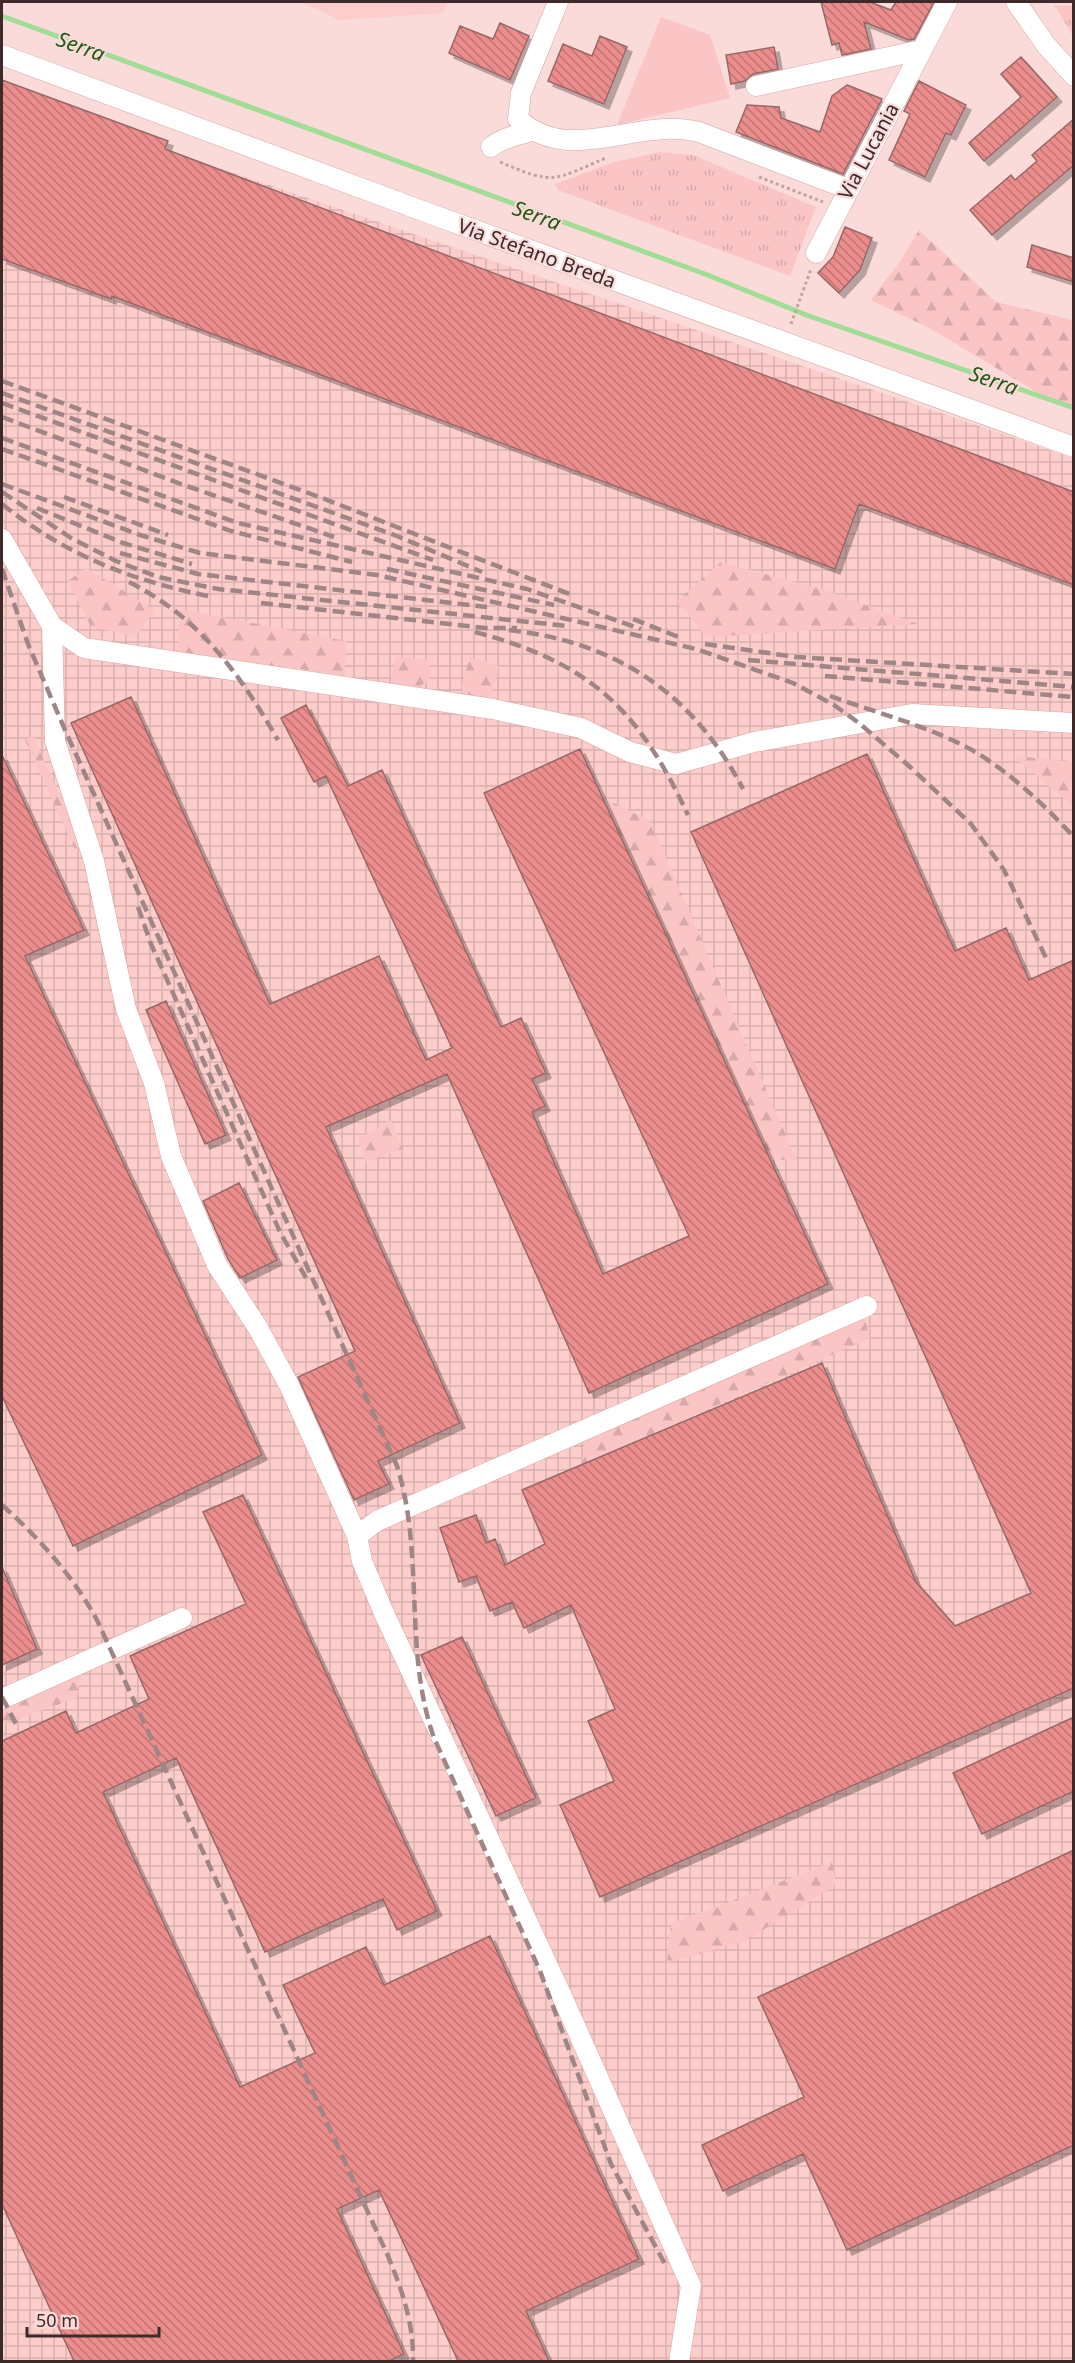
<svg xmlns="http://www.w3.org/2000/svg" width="1075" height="2363" viewBox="0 0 1075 2363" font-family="'Noto Sans',sans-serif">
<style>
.built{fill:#fdcdcc}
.industrial{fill:url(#industrial-grid)}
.green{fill:#fac5c4}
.forest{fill:url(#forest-firs)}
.park{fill:url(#park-tufts)}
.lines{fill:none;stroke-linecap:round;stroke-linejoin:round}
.stream{stroke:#a1dd94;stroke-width:5}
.building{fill:url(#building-back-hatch);stroke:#966867;stroke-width:1.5;filter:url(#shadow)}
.minor-casing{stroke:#d6a4a3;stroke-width:21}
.path{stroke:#bfa4a3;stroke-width:3;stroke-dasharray:3 3;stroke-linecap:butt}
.minor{stroke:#fff;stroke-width:20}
.rail{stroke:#9f8585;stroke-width:4.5;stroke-dasharray:12 6;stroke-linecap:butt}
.labels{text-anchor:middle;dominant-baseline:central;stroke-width:4.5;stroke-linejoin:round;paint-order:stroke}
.street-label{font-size:20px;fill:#3e2a2a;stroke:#fadbda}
.water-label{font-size:21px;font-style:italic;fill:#225913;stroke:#fadbda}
</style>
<defs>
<pattern id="industrial-grid" width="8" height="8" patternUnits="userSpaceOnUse" patternTransform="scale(1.5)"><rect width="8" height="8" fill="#fdcdcc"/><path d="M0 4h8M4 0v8" fill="none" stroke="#dab0af"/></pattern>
<pattern id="forest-firs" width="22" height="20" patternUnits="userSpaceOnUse" patternTransform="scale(1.5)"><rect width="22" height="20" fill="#fac5c4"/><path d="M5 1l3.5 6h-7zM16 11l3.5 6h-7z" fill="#d7a9a9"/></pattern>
<pattern id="park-tufts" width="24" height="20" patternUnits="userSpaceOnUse" patternTransform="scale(1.5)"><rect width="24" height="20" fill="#fac5c4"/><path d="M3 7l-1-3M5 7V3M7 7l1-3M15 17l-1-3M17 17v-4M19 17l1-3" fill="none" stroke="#d7a9a9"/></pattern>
<pattern id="building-back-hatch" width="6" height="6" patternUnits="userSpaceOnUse" patternTransform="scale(1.5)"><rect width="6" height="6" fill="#ec8d8d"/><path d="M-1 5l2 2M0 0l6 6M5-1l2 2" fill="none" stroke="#c17373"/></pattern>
<filter id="shadow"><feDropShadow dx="5" dy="5" stdDeviation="0" flood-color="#0004"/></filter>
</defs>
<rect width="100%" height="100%" fill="#fadbda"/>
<path class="built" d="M300 2H448L443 13 340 20Z"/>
<path class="industrial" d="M2 81 178 154 1073 458V2361H2Z"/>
<path class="green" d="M661 17 710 35 730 98 617 125Z"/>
<path class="forest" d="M919 230 996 302 1073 320V407L1048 399 931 329 871 300 901 260Z
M721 562 824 590 918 624 706 637 677 601Z
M86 568 155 610 136 637 91 627 68 581Z
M180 609 346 641 345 675 177 652Z
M396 657 429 660 431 678 406 697 390 684Z
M470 657 499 666 492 695 463 705 462 685Z
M33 736 82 845 75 849 25 740Z
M1013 756 1073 761V809L1067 801Z
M602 797 650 821 797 1161 770 1159Z
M391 1120 403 1149 365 1162 358 1139Z
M860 1303 870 1338 582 1465 585 1432Z
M82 1661 77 1698 2 1724V1692Z
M832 1862 836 1885 745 1941 667 1963 671 1924Z"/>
<path class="park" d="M1073 5H1074L1073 36 1055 6Z
M659 152 693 155 816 207 790 276 558 190 555 184 611 163Z"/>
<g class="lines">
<path class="stream" d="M2 16 705 274 809 316 1074 408"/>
</g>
<path class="building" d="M821 2H870L891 10 896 2H934L914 39 909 40 864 22 871 49 842 55 839 43 832 45Z
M500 23 529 36 510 80 449 53 460 26 493 39Z
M600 36 627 47 604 104 548 81 563 44 592 56Z
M774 47 778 69 753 74 745 81 731 84 726 55Z
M1021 57 1057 97 984 161 969 143 1021 97 1001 74Z
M2 80 168 141 165 149 1074 492V585L859 504 835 569 112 296 111 299 2 259Z
M919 81 966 105 951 135 946 133 925 177 889 160 910 114 904 111Z
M847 85 882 99 843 174 736 132 747 105 779 107 781 118 820 132 832 96Z
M1074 119V165L992 235 970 210 1011 175 1015 180 1037 161 1032 155Z
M845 227 872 238 860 270 839 293 818 273 833 257Z
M1032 245 1074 258V282L1027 267Z
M131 697 270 1004 379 956 426 1060 452 1048 326 776 314 782 281 718 306 705 348 786 382 770 501 1027 521 1018 546 1073 532 1079 545 1106 532 1112 603 1274 689 1236 484 793 580 749 828 1284 589 1393 447 1074 326 1127 460 1423 378 1461 389 1484 354 1500 298 1377 355 1351 71 723Z
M867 754 955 951 1006 928 1029 980 1074 960V1688L600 1897 560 1805 614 1781 588 1721 615 1709 571 1605 524 1628 512 1602 490 1611 476 1576 459 1582 440 1528 476 1515 486 1543 495 1539 505 1565 545 1544 522 1490 822 1363 916 1582 955 1626 1031 1593 691 832Z
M2 755 84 930 25 956 262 1455 73 1546 2 1396Z
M166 1001 226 1135 205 1144 146 1010Z
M239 1183 277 1260 240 1278 228 1259 203 1201Z
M243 1495 437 1911 397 1930 383 1899 265 1952 176 1758 103 1792 240 2087 315 2053 283 1985 366 1947 384 1985 490 1936 639 2259 526 2311 549 2361H458L379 2190 337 2209 404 2354 389 2361H74L2 2204V1741L66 1711 76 1733 149 1699 130 1656 246 1604 203 1512Z
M2 1567 37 1649 2 1665Z
M462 1637 536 1798 496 1816 421 1655Z
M1074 1717V1791L982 1834 953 1773Z
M1074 1850V2145L847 2250 803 2154 723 2191 702 2145 804 2097 758 1997Z"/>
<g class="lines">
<g class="minor-casing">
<path id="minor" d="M558 2 521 93 518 119C570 167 637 116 699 132L848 189
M1016 2 1046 45 1074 76
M2 55 439 217 1074 447
M756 86 921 50
M491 147C503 137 517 136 531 131
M816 253 947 2
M2 539 52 626 84 648 493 709 581 728 630 752 676 764 754 742 912 714 1074 723
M52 626 55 741 94 861 126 1009 154 1083 171 1156 217 1265 258 1328 289 1385 357 1536
M2 1699 182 1618
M679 2362 691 2286 561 1994 383 1611 362 1561 357 1536 377 1521 867 1306"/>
</g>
<path class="path" d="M500 162C556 186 553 180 606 158
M759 177 823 202
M791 324 811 269"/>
<use href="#minor" class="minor"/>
<path class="rail" d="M2 381 322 498 572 595
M2 393 397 536 482 572
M2 403 433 560
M2 417 181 484 334 537
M2 438 238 523 527 589 641 629
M2 449 231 531 352 562
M2 484 140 535 200 553 377 575 696 649 793 683 834 705 859 723 909 766 971 824 1004 870 1046 958
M2 492 71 538 116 561 158 577 218 589 567 626
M64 497 168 535
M2 504C67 556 132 581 213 597
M37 508 123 543 192 564
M120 553 198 574 487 607
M2 569 28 644 65 730 397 1466C425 1555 403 1650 434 1738L540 1971 611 2164 666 2266
M387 569 554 605
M129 582C200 618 239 673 278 740
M261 603 485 628H517
M633 619 681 638
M509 630C616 642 693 693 743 789
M475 632C590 663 638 708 688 815
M705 644 796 657 1074 674
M748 660 1074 687
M825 676 1074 697
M830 696C877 713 928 726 972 750 1011 773 1043 804 1074 837
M138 907 151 944 280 1232 306 1278
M2 1505C39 1538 73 1576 97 1620L388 2256C402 2290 414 2324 413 2362
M2 1697 16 1724"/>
</g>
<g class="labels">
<g class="street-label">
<text transform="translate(868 151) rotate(-62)">Via Lucania</text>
<text transform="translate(537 253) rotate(20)">Via Stefano Breda</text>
</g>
<g class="water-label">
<text transform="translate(81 46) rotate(20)">Serra</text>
<text transform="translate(537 215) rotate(20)">Serra</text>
<text transform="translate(994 380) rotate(19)">Serra</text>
</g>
</g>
<rect width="1075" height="2363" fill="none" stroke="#3e2a2a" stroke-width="6"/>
<path d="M27 2327v9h132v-9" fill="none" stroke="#3e2a2a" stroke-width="3"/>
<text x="36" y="2327" font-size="18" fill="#3e2a2a" stroke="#fadbda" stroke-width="4.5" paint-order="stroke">50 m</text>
</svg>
